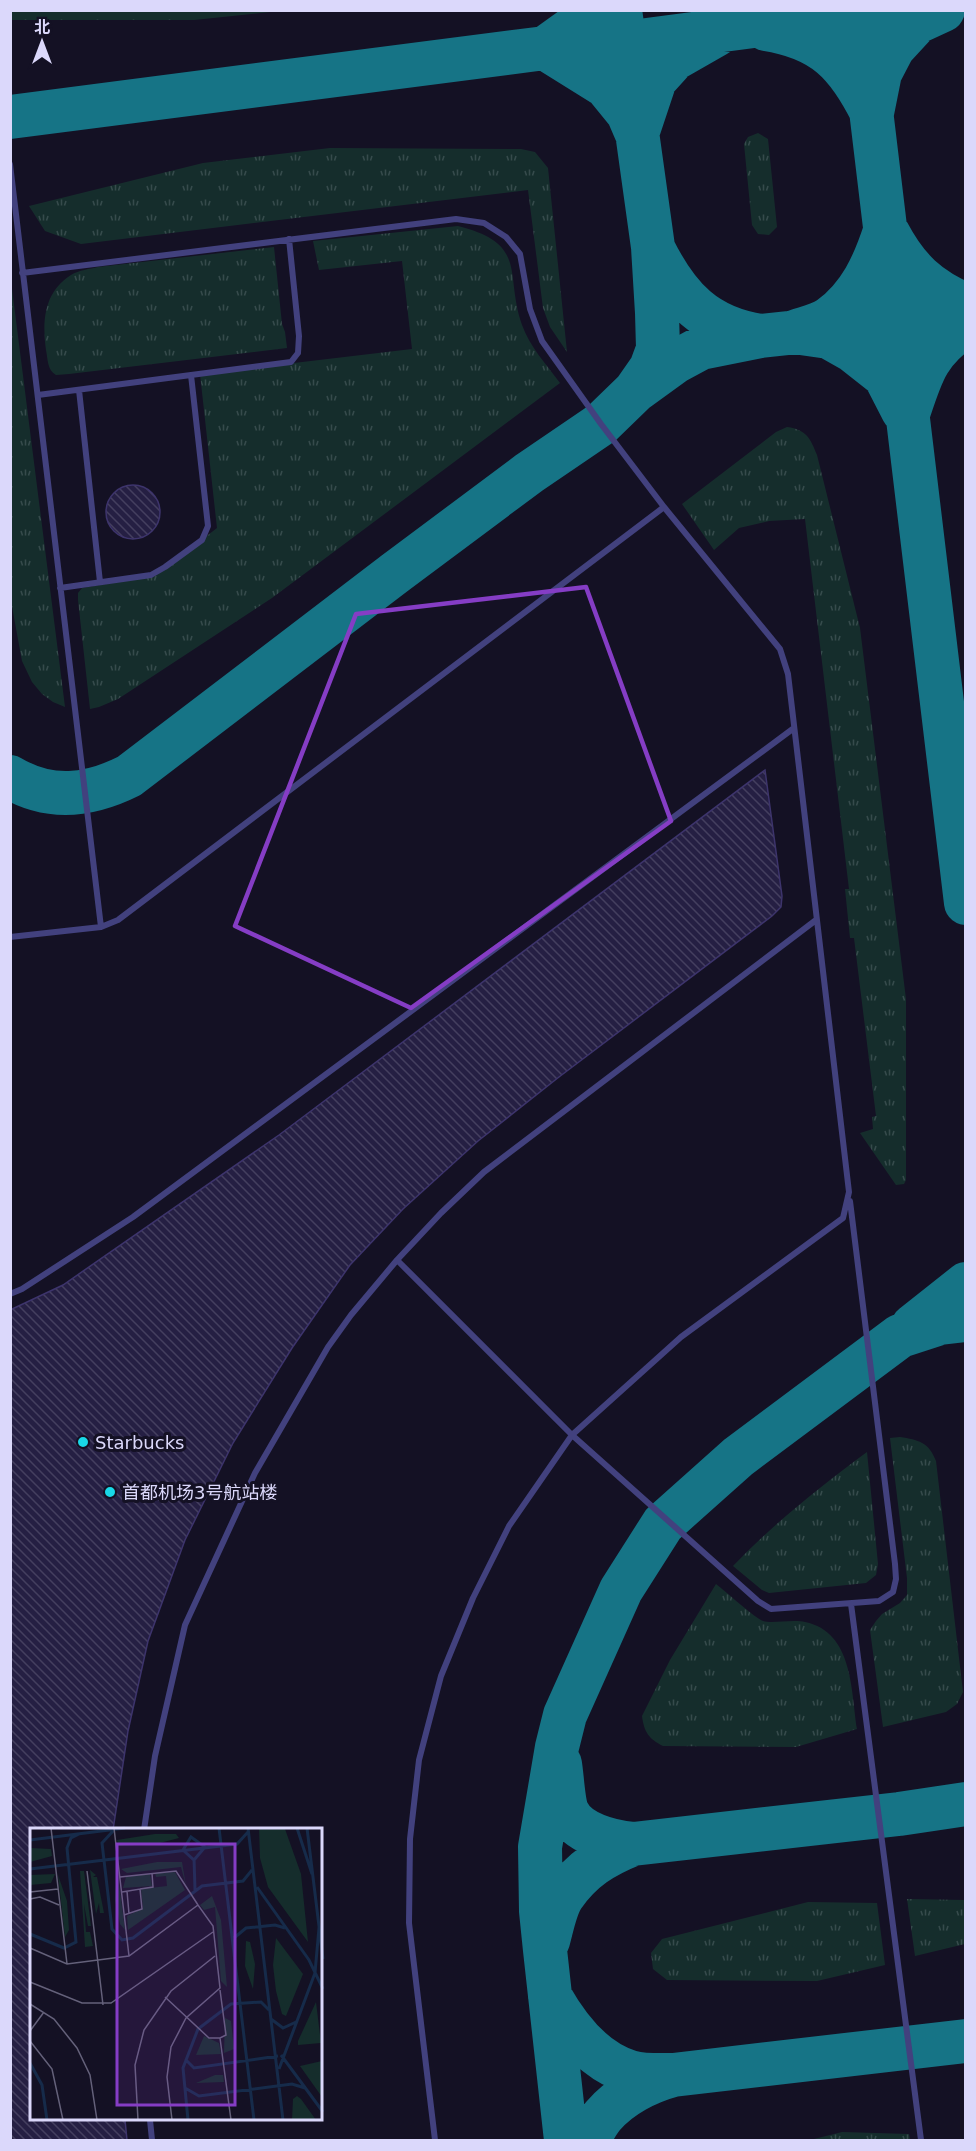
<svg xmlns="http://www.w3.org/2000/svg" width="976" height="2151" viewBox="0 0 976 2151" font-family="'DejaVu Sans','Noto Sans SC',sans-serif">
<style>
.grass{fill:url(#grass-tufts)}
.lines{fill:none;stroke-linecap:round;stroke-linejoin:round}
.taxiway{stroke:#167486;stroke-width:44}
.building{fill:url(#building-back-hatch);stroke:#3d346c;stroke-width:1.5}
.service{stroke:#42417e;stroke-width:6}
.marked{fill:none;stroke:#853dc5;stroke-width:4.5;stroke-linejoin:round}
.poi-dot{fill:#19d8e7;stroke:#141124;stroke-width:2}
.labels{text-anchor:middle;dominant-baseline:central;stroke-width:6;stroke-linejoin:round;paint-order:stroke}
.poi-label{font-size:18px;fill:#dbd8fb;stroke:#141124;text-anchor:start}
.inset-river{fill:none;stroke:#162b4a;stroke-width:3}
.inset-road{fill:none;stroke:#64617a;stroke-width:1.5}
.view{fill:#853dc5;fill-opacity:0.15;stroke:#853dc5;stroke-width:3}
.inset-edge{fill:none;stroke:#dbd8fb;stroke-width:3}
</style>
<defs>
<pattern id="grass-tufts" width="24" height="20" patternUnits="userSpaceOnUse" patternTransform="scale(1.5)"><rect width="24" height="20" fill="#152d2c"/><path d="M3 7l-1-3M5 7V3M7 7l1-3M15 17l-1-3M17 17v-4M19 17l1-3" fill="none" stroke="#364b4c"/></pattern>
<pattern id="building-back-hatch" width="6" height="6" patternUnits="userSpaceOnUse" patternTransform="scale(1.5)"><rect width="6" height="6" fill="#251f43"/><path d="M-1 5l2 2M0 0l6 6M5-1l2 2" fill="none" stroke="#443f5f"/></pattern>
</defs>
<rect width="100%" height="100%" fill="#141124"/>
<path class="grass" d="M10 11 11 10 280 11 194 20H11Z
M758 133 768 139 777 227 769 235 758 234 752 225 744 144 748 137Z
M330 148 521 149 535 152 548 168 567 352 550 327 543 308 528 190 81 244 45 231 29 206 203 163Z
M458 226C529 244 504 273 522 325 530 347 546 364 560 383L272 598 118 699 99 707 90 709 78 600V593L82 588 155 576 217 528 200 374 412 349 402 261 319 270 313 241Z
M274 247 282 324 285 332 287 348 69 374 56 375C47 370 48 359 46 350 42 321 44 292 71 275 79 270 90 269 98 267Z
M11 281 65 707 53 702 42 694 32 682 22 661 11 601Z
M787 427C807 430 810 438 817 455L860 628 906 999V1180L904 1184 896 1185 860 1133 873 1129 872 1117 876 1116 854 938H850L845 889H849L805 519 769 521 739 528 714 550 682 504 776 432Z
M900 1437C918 1440 929 1442 936 1461L963 1692 957 1704 946 1712 883 1727 870 1630 876 1621 882 1614 900 1603 907 1595V1578L890 1438Z
M867 1452 878 1564 876 1575 866 1583 769 1593 762 1590 733 1566C774 1523 820 1487 867 1452Z
M716 1584C724 1590 756 1619 763 1621 772 1624 793 1619 805 1622 853 1632 851 1690 857 1729L796 1747 663 1746C649 1739 644 1732 642 1716L670 1660Z
M907 1899 965 1900V1944L915 1956Z
M808 1902 877 1903 885 1965 817 1981 667 1980 653 1969 651 1953 662 1939Z
M842 2132 909 2134 910 2140H810Z"/>
<g class="lines">
<path class="taxiway" d="M587 10 577 25 545 48 606 86 628 113 637 134 655 80 674 59 716 35
M620 10 653 247 657 313 658 349 651 368 635 391
M859 10 966 903
M766 29C823 38 847 63 872 113L880 73 893 48 917 22 943 10
M10 117 545 48 624 43 875 10
M885 231C874 265 860 296 830 318 820 325 805 328 794 332L829 337 852 350 885 376 903 411
M888 233C907 269 928 289 966 305
M654 250C678 298 706 328 761 336
M908 414C922 371 927 352 966 325
M10 777C50 801 89 796 129 776L395 573 529 473 601 424 635 391 675 362 701 348 761 336 966 314
M913 1326 966 1284
M560 1764C562 1776 563 1801 567 1811 577 1834 612 1842 633 1844L899 1814 966 1804
M548 1941C552 1927 555 1908 563 1896 582 1869 603 1856 633 1844
M550 1996C568 2028 593 2061 630 2072 644 2076 659 2075 673 2075L966 2041
M566 2140 545 1950 541 1911 540 1847 557 1747 565 1715 621 1590 663 1524 738 1457 900 1336 940 1323 966 1320
M588 2140C593 2132 597 2123 603 2116 620 2096 647 2082 673 2075"/>
</g>
<path class="building" d="M106 512a27 27 0 1 1 54 0a27 27 0 1 1-54 0Z
M765 770 782 896 781 907 772 916 559 1077 478 1141 403 1209 350 1265 292 1348 233 1443 185 1540 148 1641 128 1731 113 1830H32V2120H125L127 2140H10V1310L63 1285 279 1135Z"/>
<g class="lines">
<path class="service" d="M10 164 101 927
M22 273 456 219 484 223 506 237 520 254 530 309 542 341 601 424 664 507
M191 375 291 362 298 353 299 336 289 239
M79 390 100 582
M38 395 191 375 208 526 202 540 165 567 151 575 60 588
M10 937 101 927 118 920 664 507 780 649 788 674 849 1192 843 1218 681 1337 572 1435 509 1526 473 1598 441 1676 419 1760 410 1839 409 1923 435 2140
M397 1260 572 1435 758 1601 771 1609 879 1601 893 1592 896 1579 895 1564 850 1201
M10 1294 22 1289 133 1217 794 728
M851 1604 921 2140
M144 1830 155 1756 185 1625 255 1473 328 1347 351 1315 397 1260 441 1213 484 1172 816 920
M150 2120 152 2140"/>
</g>
<path class="marked" d="M586 587 671 821 411 1008 235 926 356 614Z"/>
<g class="poi-dot">
<circle cx="83" cy="1442" r="6"/>
<circle cx="110" cy="1492" r="6"/>
</g>
<g class="labels">
<g class="poi-label">
<text x="95" y="1442">Starbucks</text>
<text x="122" y="1492">首都机场3号航站楼</text>
</g>
</g>
<g transform="translate(30 1828)">
<rect width="292" height="292" fill="#141124"/>
<path d="M229 0 255 1 271 46 278 114 238 59 230 30ZM125 6H146L149 10 126 16 88 18 87 12ZM0 20 21 21 22 28 0 34ZM127 34H152L156 58 151 39 97 45 91 41ZM87 40 95 102 90 96 85 72ZM60 42 66 47 63 49H67L74 85H70L69 75 66 86ZM50 43H54L61 98H58L54 76 56 104H60L63 118 55 119ZM145 44 155 62 98 102 97 88 113 80 111 61 137 58 136 48 126 49 125 45ZM25 46 21 55 0 57V47ZM120 46 122 58 93 60 96 49ZM28 47 37 73 39 102 35 109ZM182 68 191 92 197 159 191 153 185 79 174 82 170 77ZM246 110 273 146 256 188 252 186 246 163 243 137ZM216 113 220 114 225 136 223 161 215 138ZM286 174 291 215 268 217V213ZM195 190 201 193 204 221 194 225ZM174 208 189 215 191 226 166 227ZM292 233H293L292 269 270 238ZM185 247H193L194 254 166 255ZM267 268 271 271 286 292H262L263 271Z" fill="#152d2c"/>
<path class="inset-river" d="M189 0 224 292M218 0 253 292M267 0 282 46M277 0 293 131M84 2 72 15 82 101 92 112 103 110 172 58 213 53 222 42M161 9 175 19 164 32 153 22ZM0 12 95 0M164 30 165 62M0 41 207 16 218 4M227 59 279 132 293 161M0 106 34 120 46 114 37 20 41 10 49 6M204 110 216 100 245 97 255 100M241 191 253 200 266 194M251 227 293 284M155 231 164 240 248 228M0 235 12 257 17 292M249 241 285 145 289 100M155 260 169 268 262 256 275 260M158 292 153 240 168 201 201 176 231 174 239 182"/>
<path class="inset-road" d="M21 0 37 136M84 0 99 128M57 43 73 177M90 49 146 43 168 77M110 61 123 59 122 45M97 63 99 86M0 64 28 61M92 64 110 61 112 81 94 87M0 71 10 69 29 77M0 120 37 136 99 128 168 77 183 98 190 160 156 190 141 219 137 249 142 292M0 154 52 175H81L183 104M135 169 179 210H190L196 207 190 162M0 176 24 191 47 220 60 247 67 292M0 203 14 184M190 210 201 292M0 213 22 241 33 292M108 292 105 237 114 202 141 163 185 128"/>
<path class="view" d="M87 16H205V277H87Z"/>
<rect width="292" height="292" class="inset-edge"/>
</g>
<rect width="976" height="2151" fill="none" stroke="#dbd8fb" stroke-width="24"/>
<g transform="translate(42 42)" stroke="#141124" stroke-width="4.5" paint-order="stroke">
<path d="M0-4.5L10 22L0 15L-10 22Z" fill="#dbd8fb"/>
<text y="-9" font-size="16" font-weight="bold" text-anchor="middle" fill="#dbd8fb">北</text>
</g>
</svg>
